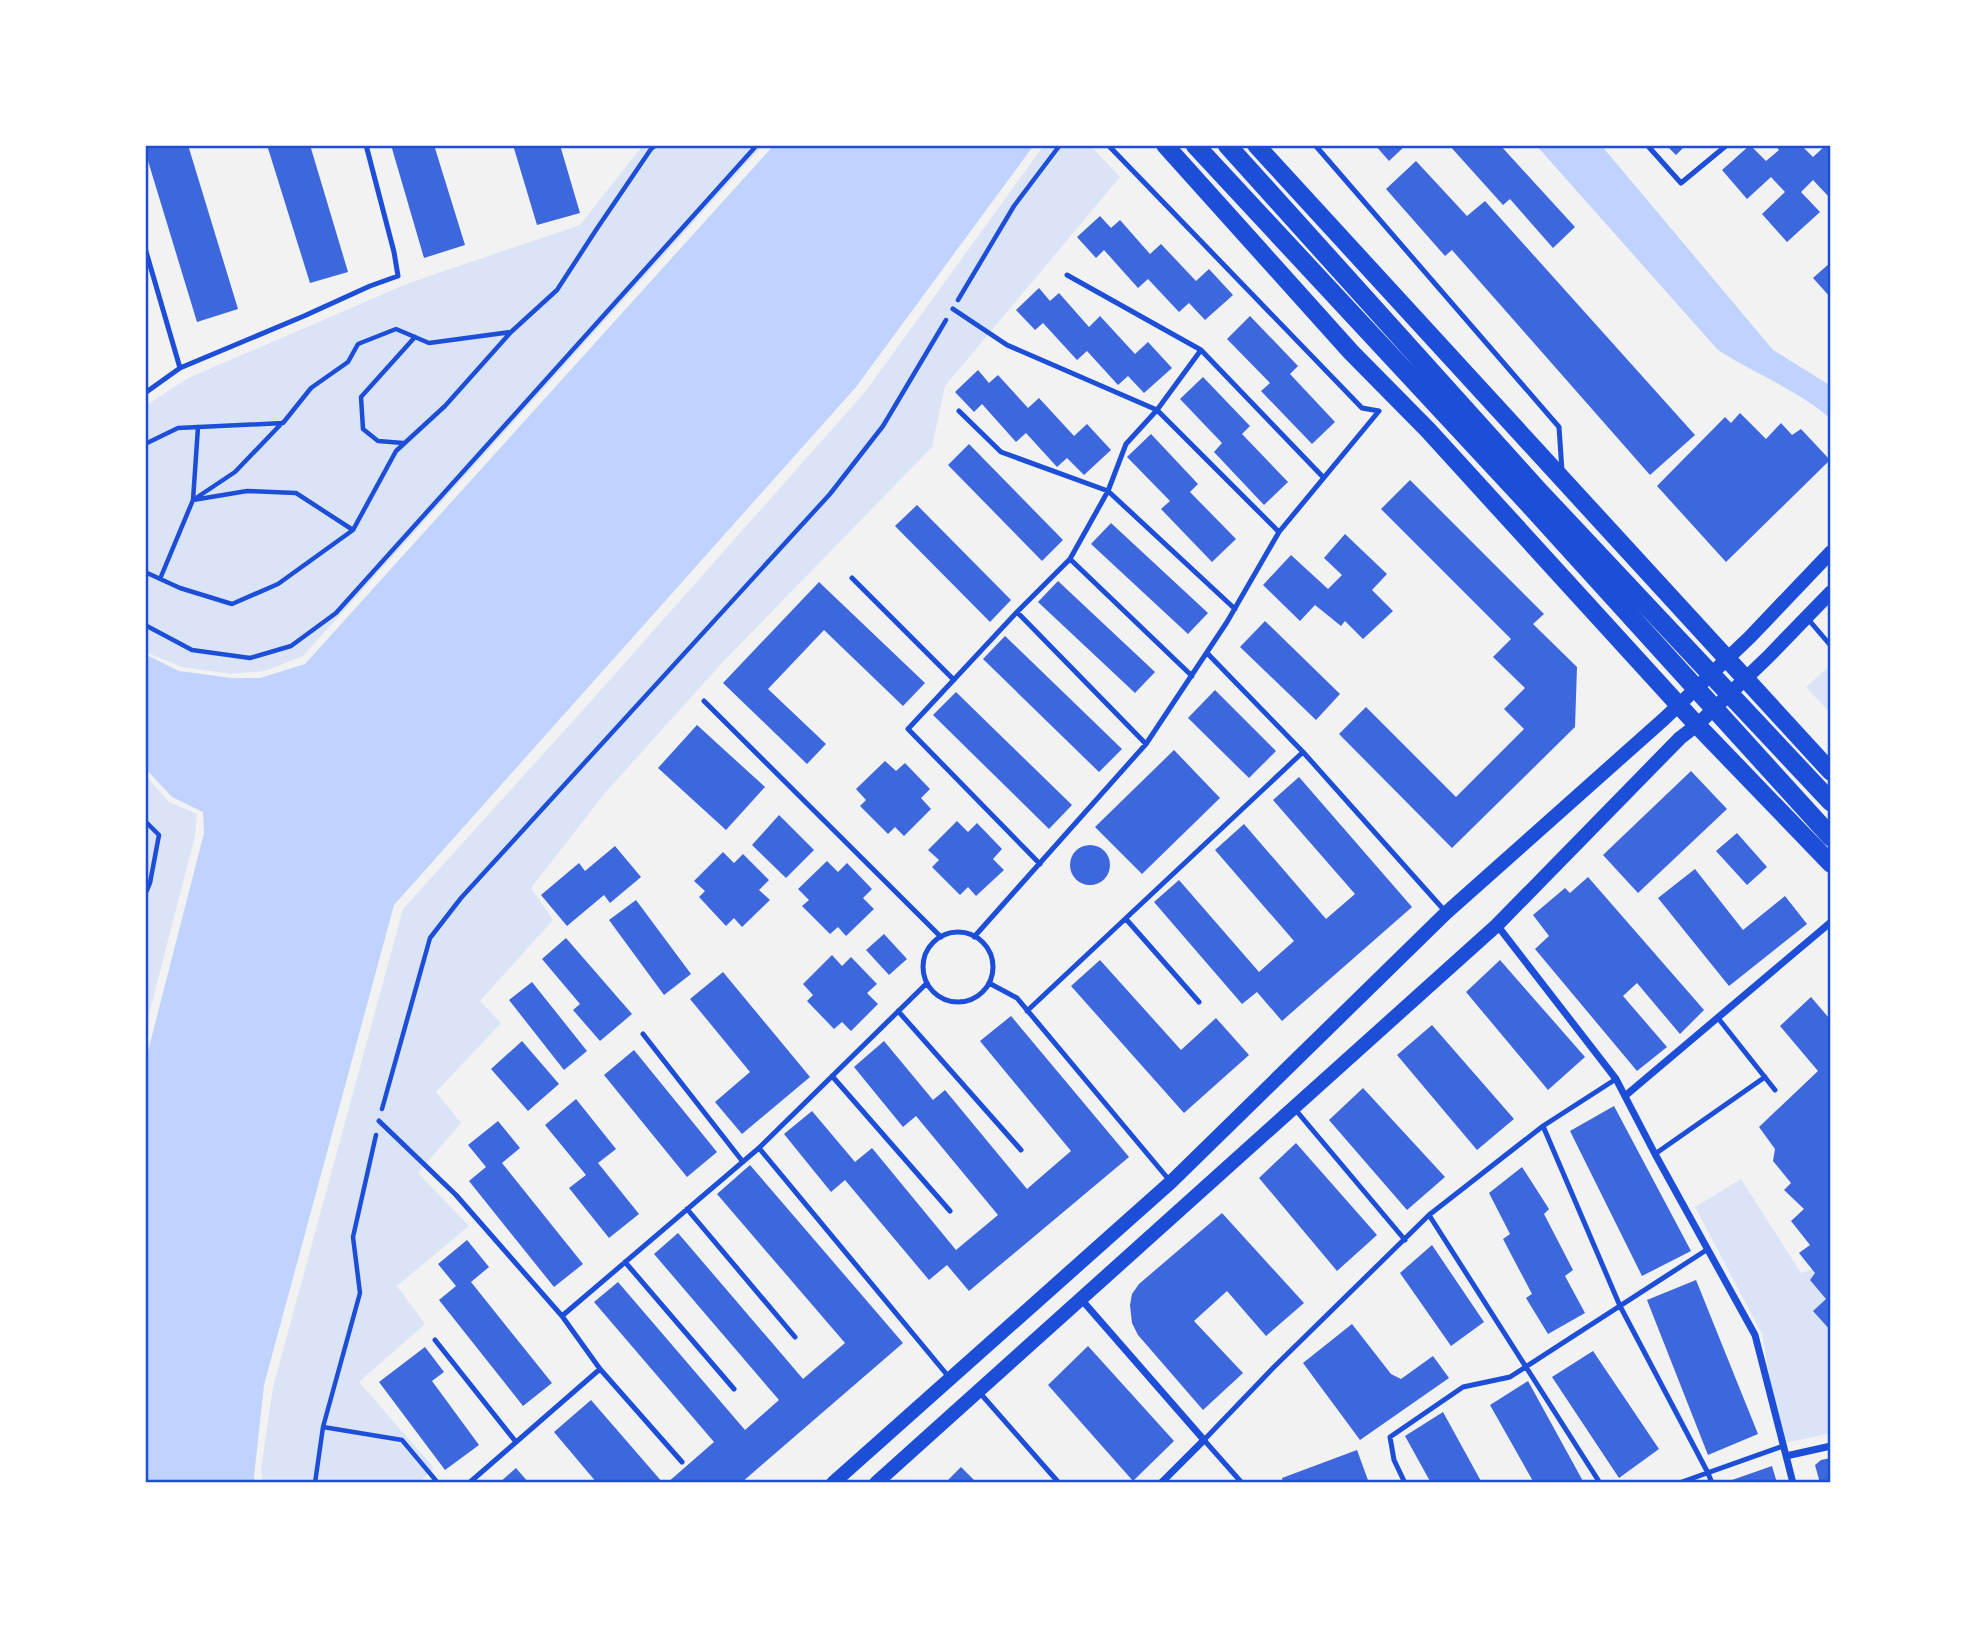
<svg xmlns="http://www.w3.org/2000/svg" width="1976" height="1628" viewBox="0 0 1976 1628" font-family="Lato,sans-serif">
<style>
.green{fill:#dbe4f7}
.water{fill:#bfd3fe}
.building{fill:#3d67dc}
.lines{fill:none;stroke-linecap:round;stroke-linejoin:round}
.path{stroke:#1d4ed8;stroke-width:4.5}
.service{stroke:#1d4ed8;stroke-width:5}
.minor{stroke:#1d4ed8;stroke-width:7}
.secondary{stroke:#1d4ed8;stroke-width:14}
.primary{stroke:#1d4ed8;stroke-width:18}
.trunk{stroke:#1d4ed8;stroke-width:19}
.neatline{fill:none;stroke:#1d4ed8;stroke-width:2.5}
</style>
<rect width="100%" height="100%" fill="#f2f2f2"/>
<path class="green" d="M643 145H763L303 656 265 671 231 674 182 667 145 652V406L188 378 409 283 580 225Z
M1044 145H1090L1120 177 945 386 932 447 721 664 605 793 531 888 553 920 480 1001 501 1023 436 1092 461 1123 418 1173 469 1226 397 1286 425 1324 359 1382 434 1468 418 1483H388L384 1480 365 1483H263L261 1470 273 1387 403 909 591 701 865 392Z
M1831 665V714L1806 687Z
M145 775 169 802 197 814 195 836 145 1030Z
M1741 1179 1801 1273 1822 1266 1831 1277V1433L1781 1444 1762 1334 1695 1207Z"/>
<path class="water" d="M774 145H1034L856 387 394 905 264 1385 254 1476 255 1483H145V1063L204 833 203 812 172 797 145 768V654L179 671 232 678H260L305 664Z
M1536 145H1601L1773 350 1831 386V419C1798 390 1755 374 1718 350Z"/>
<path class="building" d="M145 145H188L238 309 197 322 145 151Z
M267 145H310L348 272 310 283Z
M391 145H434L465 245 424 258Z
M513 145H560L580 213 537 225Z
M1375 145H1406L1389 161Z
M1449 145H1500L1575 227 1553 248 1510 199 1503 205Z
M1666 145H1686L1676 155Z
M1750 145 1766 161 1779 150 1775 145H1806L1804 148 1813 157 1826 145H1831V196L1829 197 1813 180 1801 192 1820 212 1787 242 1762 214 1785 192 1771 177 1747 199 1722 170Z
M1416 161 1467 216 1485 201 1695 435 1650 475 1452 250 1445 256 1386 189Z
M1100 216 1111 228 1120 220 1150 254 1161 244 1196 281 1209 269 1233 295 1205 320 1189 303 1179 312 1148 279 1138 288 1104 250 1096 258 1077 237Z
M1831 262V298L1813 278Z
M1039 288 1050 301 1059 293 1089 327 1100 316 1135 354 1148 342 1172 368 1144 393 1128 376 1118 385 1087 351 1077 360 1043 323 1035 330 1016 310Z
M1250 316 1298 366 1290 374 1335 422 1312 444 1261 391 1270 383 1227 339Z
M978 370 989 383 998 375 1028 408 1039 398 1074 436 1087 424 1111 450 1084 475 1067 458 1057 467 1026 433 1016 442 982 404 974 412 955 392Z
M1203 377 1250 426 1242 434 1288 482 1264 505 1214 452 1222 443 1180 399Z
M1740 413 1766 439 1781 423 1792 435 1801 429 1830 460 1726 562 1657 486 1725 417 1731 423Z
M1151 434 1198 484 1190 492 1236 539 1212 562 1161 509 1170 501 1127 457Z
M969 444 1063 540 1042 561 948 465Z
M1410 480 1544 614 1533 624 1577 667 1575 727 1452 848 1339 734 1366 707 1456 797 1524 729 1504 709 1525 688 1493 657 1511 639 1381 509Z
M917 505 1011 600 990 622 895 526Z
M1111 523 1208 613 1188 634 1091 544Z
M1345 534 1387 574 1372 590 1393 611 1363 639 1345 621 1341 626 1315 605 1300 621 1263 585 1291 555 1328 589 1342 575 1324 558Z
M1058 581 1155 672 1135 693 1038 602Z
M819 582 925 683 903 706 824 630 768 689 826 744 807 764 723 683Z
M1265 621 1340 694 1316 720 1240 647Z
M1005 636 1122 749 1099 772 983 659Z
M1215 690 1276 751 1249 778 1188 718Z
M956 692 1072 805 1049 829 933 715Z
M697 725 765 787 726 830 658 768Z
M1174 750 1220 798 1142 874 1095 827Z
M885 761 896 771 905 763 930 789 921 798 931 809 904 836 895 827 888 834 860 806 866 800 856 789Z
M1691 771 1727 809 1638 893 1603 855Z
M1299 777 1412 907 1282 1021 1257 992 1242 1004 1154 902 1179 880 1259 972 1294 941 1215 850 1244 824 1326 919 1355 894 1273 800Z
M779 815 814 850 786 878 752 845Z
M957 821 968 832 977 823 1002 849 993 859 1004 870 976 896 968 887 960 895 932 867 939 860 928 850Z
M1737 833 1767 867 1747 885 1716 851Z
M1070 865a20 20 0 1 1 40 0a20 20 0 1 1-40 0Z
M615 846 641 877 610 903 604 895 567 926 541 895 579 863 585 871Z
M723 852 734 863 743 854 769 880 759 890 770 900 742 927 734 918 726 926 699 897 705 891 694 881Z
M827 861 838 872 847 863 872 889 863 898 874 909 846 936 838 927 830 934 802 906 809 900 798 889Z
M1695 869 1743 930 1785 896 1807 924 1729 986 1658 898Z
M1588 877 1704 1010 1680 1034 1637 983 1623 996 1667 1047 1637 1071 1535 949 1549 936 1533 915 1565 888 1570 893Z
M636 900 691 974 664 995 609 920Z
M884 934 907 959 889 975 866 950Z
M566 938 632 1014 600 1041 573 1010 580 1004 542 959Z
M832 955 842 966 851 957 877 984 867 993 878 1004 851 1031 842 1022 834 1029 807 1001 813 995 803 984Z
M1100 960 1181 1050 1216 1018 1249 1055 1184 1113 1071 986Z
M1500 960 1585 1057 1548 1090 1466 992Z
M723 972 810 1077 742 1134 715 1102 750 1072 690 999Z
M532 982 587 1051 564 1070 509 1000Z
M1811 997 1829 1018 1831 1017V1331L1813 1311 1826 1299 1810 1280 1815 1273 1799 1253 1810 1245 1791 1221 1804 1209 1784 1190 1791 1183 1773 1161 1775 1149 1759 1127 1818 1071 1780 1026Z
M1011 1016 1129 1157 969 1291 947 1265 929 1280 845 1180 831 1192 784 1134 812 1111 855 1162 872 1148 956 1250 998 1215 916 1116 903 1127 854 1067 884 1041 933 1100 945 1090 1027 1189 1071 1151 980 1041Z
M1432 1025 1514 1119 1477 1150 1397 1055Z
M522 1041 559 1084 528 1111 491 1069Z
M634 1050 717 1152 687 1177 604 1075Z
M1363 1088 1445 1177 1407 1210 1329 1120Z
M576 1099 616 1149 598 1163 639 1214 609 1238 569 1188 586 1175 545 1125Z
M1614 1106 1691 1251 1642 1276 1570 1131Z
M498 1121 520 1148 502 1163 583 1264 554 1287 469 1181 486 1167 468 1145Z
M1296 1143 1377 1235 1337 1271 1259 1178Z
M750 1165 903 1343 741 1483H667L714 1442 594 1302 618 1282 745 1430 779 1400 654 1254 678 1233 803 1379 845 1343 717 1194Z
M1522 1167 1549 1209 1544 1214 1573 1270 1565 1276 1585 1313 1548 1334 1526 1298 1532 1294 1503 1239 1510 1234 1489 1193Z
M1222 1213 1304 1303 1266 1336 1227 1291 1194 1321 1243 1373 1203 1410 1138 1335 1132 1323 1130 1305 1132 1294 1139 1284Z
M467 1240 489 1267 471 1282 552 1383 523 1406 439 1300 456 1286 438 1264Z
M1432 1245 1484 1322 1451 1346 1400 1273Z
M1696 1280 1758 1434 1708 1455 1647 1300Z
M1352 1324 1391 1374 1401 1379 1433 1356 1449 1378 1360 1440 1303 1363Z
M1088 1346 1174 1441 1133 1481 1048 1385Z
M425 1347 444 1372 432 1381 479 1445 445 1470 379 1382Z
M1593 1351 1659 1449 1619 1478 1552 1377Z
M1528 1381 1584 1483H1534L1490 1405Z
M591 1400 663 1483H597L554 1432Z
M1443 1412 1482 1483H1431L1405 1436Z
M1357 1450 1369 1483H1283L1282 1478Z
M1831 1458V1483H1820L1815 1465 1821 1460Z
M1772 1466 1777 1483H1733L1732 1480Z
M961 1467 977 1483H945Z
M516 1468 529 1483H499Z"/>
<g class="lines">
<path class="path" d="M958 300 1014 206 1060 145
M198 427 193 500 247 491 296 493 353 530
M403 443 378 441 363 429 361 397 415 337
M145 444 178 428 283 423 311 388 348 362 358 344 396 329 429 343 511 332
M145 572 180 588 232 604 278 584 353 530 396 451 445 406 511 332 557 290 596 230 651 149 656 145
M160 579 193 500 235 472 282 423
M145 625 192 650 250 658 291 646 336 613 757 145
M145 821 159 835 150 883 145 895
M382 1109 430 938 461 898 830 494 883 426 946 320
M376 1135 353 1237 360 1293 323 1427 402 1440 438 1483
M315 1483 323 1427"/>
<path class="service" d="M1315 145 1559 427 1562 471
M1647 145 1681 183 1727 145
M145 248 180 368
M1067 275 1201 350 1323 477
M953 309 1007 345 1157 410 1279 532
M145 393 180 368 304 316 370 286 398 276 394 252 366 145
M959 411 1001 452 1108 491 1235 609
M1070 559 1192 676
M852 578 954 680
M1017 612 1146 744
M1808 619 1831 646
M1207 653 1303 752 1444 910
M704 701 941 937
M1040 864 908 729 1017 612 1070 559 1108 491 1126 444 1157 410 1201 350
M1126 919 1199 1002
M923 967a35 35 0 1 1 70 0a35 35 0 1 1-70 0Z
M974 937 1146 744 1227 622 1279 532 1379 411 1362 408 1108 145
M989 983 1017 998 1170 1181
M898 1011 1021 1150
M1027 1011 1303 752
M1718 1018 1775 1090
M643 1034 743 1162
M832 1076 950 1211
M1294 1108 1405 1240
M379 1121 456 1195 562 1316 600 1369 469 1483
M1543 1126 1620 1306 1708 1473 1712 1483
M759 1148 948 1376
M1655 1154 1765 1077
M687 1209 795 1337
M1429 1215 1600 1483
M625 1262 734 1389
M562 1316 759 1148 927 983
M435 1340 516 1442
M600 1369 682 1462
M980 1393 1059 1483
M1242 1483 1204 1440 1273 1368 1429 1215 1543 1126 1616 1079
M1405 1483 1394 1460 1390 1437 1463 1387 1510 1377 1708 1249
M1679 1483 1783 1446"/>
<path class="minor" d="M1497 925 1616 1079 1655 1154 1755 1335 1793 1483
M1625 1096 1831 922
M1081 1299 1204 1440 1161 1483
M1786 1456 1831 1446"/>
<path class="secondary" d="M833 1483 1171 1182 1446 913 1664 719 1750 637 1831 552
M876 1483 1497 925 1680 738 1697 725 1768 657 1831 592"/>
<path class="primary" d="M1165 145 1351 352 1428 430 1697 725 1831 864
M1256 145 1831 772"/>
<path class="trunk" d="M1195 145 1525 500 1831 837
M1227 145 1539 491 1831 802"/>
</g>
<rect width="1976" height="1628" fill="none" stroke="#ffffff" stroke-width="294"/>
<rect x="147" y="147" width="1682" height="1334" class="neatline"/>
</svg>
